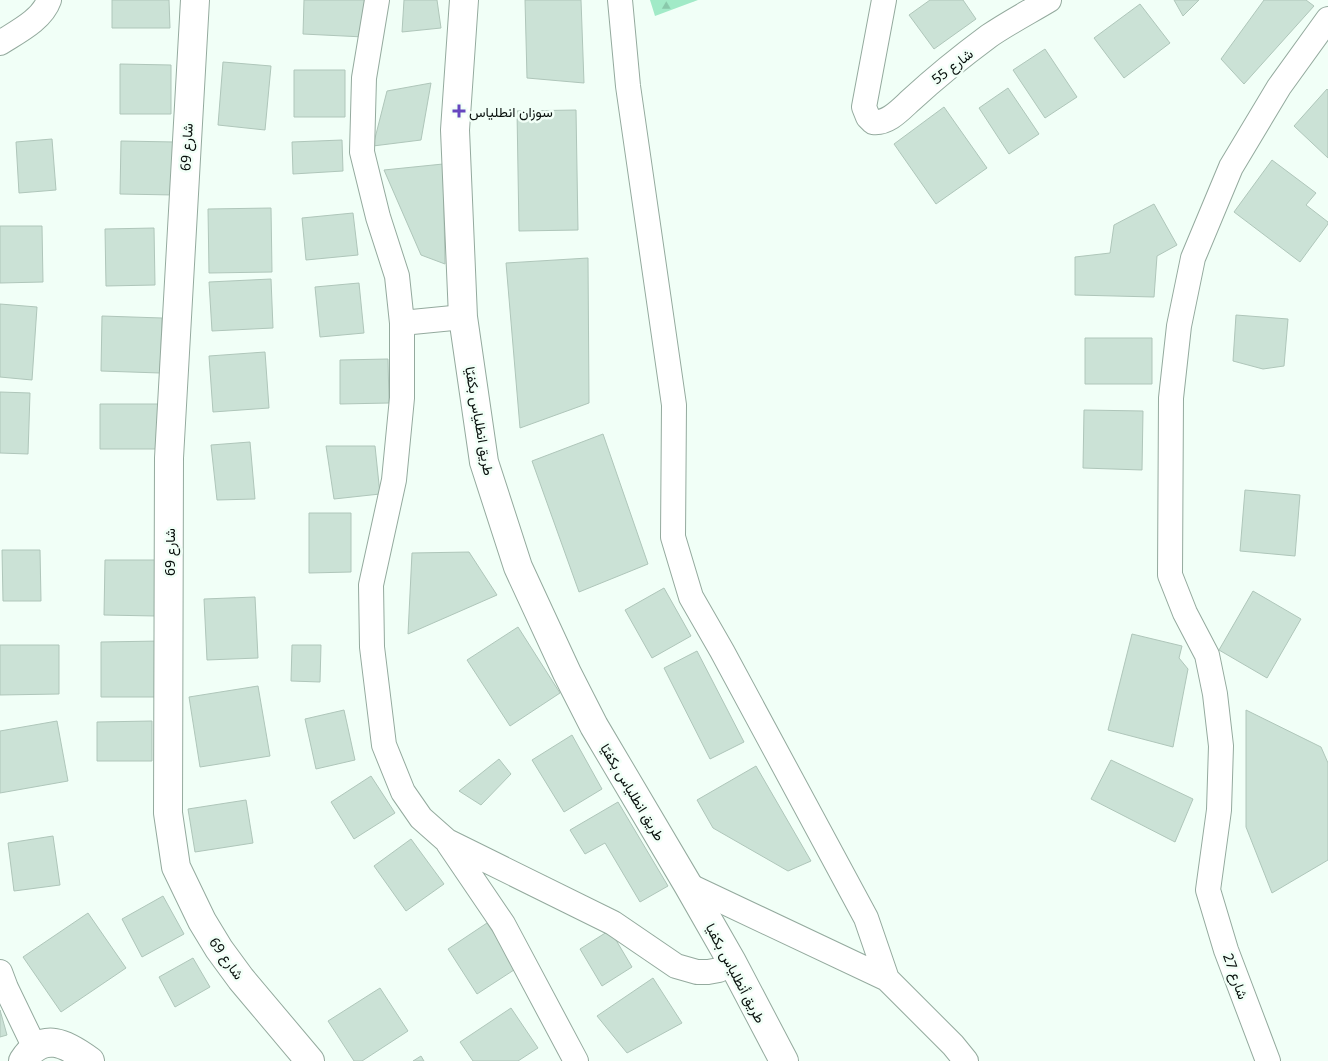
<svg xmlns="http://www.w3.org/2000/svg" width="1328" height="1061" viewBox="0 0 1328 1061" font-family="'Noto Sans',Vazirmatn,sans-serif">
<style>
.forest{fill:url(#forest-firs)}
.building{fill:#cbe2d6;stroke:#afc6ba}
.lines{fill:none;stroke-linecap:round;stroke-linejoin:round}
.minor-casing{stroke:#94aa9e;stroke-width:26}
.tertiary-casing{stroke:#94aa9e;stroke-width:30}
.trunk-casing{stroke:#94aa9e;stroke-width:30}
.minor{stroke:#fff;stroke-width:24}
.tertiary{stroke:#fff;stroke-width:28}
.trunk{stroke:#fff;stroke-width:28}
.poi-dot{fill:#6546bf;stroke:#f1fff7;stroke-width:2}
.labels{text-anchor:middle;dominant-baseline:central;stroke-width:5;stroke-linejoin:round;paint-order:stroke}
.street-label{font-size:14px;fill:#080f0c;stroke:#f1fff7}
.poi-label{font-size:14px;fill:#080f0c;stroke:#f1fff7;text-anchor:start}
</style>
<defs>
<pattern id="forest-firs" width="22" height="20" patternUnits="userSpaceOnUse" patternTransform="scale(1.25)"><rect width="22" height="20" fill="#a1eac7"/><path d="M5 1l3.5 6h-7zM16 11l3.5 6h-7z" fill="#89c8aa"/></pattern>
</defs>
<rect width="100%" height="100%" fill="#f1fff7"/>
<path class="forest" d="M650 0H698L655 16Z"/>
<path class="building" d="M112 0H169L170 28H112Z
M304 0H366L364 37 303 34Z
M404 0H437L441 28 402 32Z
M525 0H581L584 83 527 78Z
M930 0H963L976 19 934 49 909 15Z
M1174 0H1199L1183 16Z
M1264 0H1306L1314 6 1244 84 1221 59Z
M1140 4 1170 43 1124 78 1094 38Z
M1045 49 1077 97 1045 118 1013 70Z
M223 62 271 66 265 130 218 125Z
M120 64 171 65V114H120Z
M294 70H345V117H294Z
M431 83 421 140 373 146 387 91Z
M1008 88 1039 134 1009 154 979 108Z
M1327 89 1328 90V158L1294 126Z
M944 107 987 168 936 204 894 144Z
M576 110 578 230 519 231 517 111Z
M52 139 56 190 19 193 16 142Z
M342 140 343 171 293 174 292 142Z
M121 141 175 142 174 195 120 194Z
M1272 160 1316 193 1306 205 1328 222V224L1300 262 1234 212Z
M443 164 445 264 421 255 384 170Z
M1154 204 1177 245 1157 256 1154 297 1075 295V257L1110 253 1114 225Z
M271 208 272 272 209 273 208 209Z
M353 213 358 255 306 260 302 218Z
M0 226H42L43 282 0 283Z
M154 228 155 285 106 286 105 229Z
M588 258 589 403 520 428 506 263Z
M271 279 273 328 212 331 209 282Z
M359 283 364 333 320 337 315 287Z
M0 304 37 307 32 380 0 377Z
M1236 315 1288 319 1284 366 1263 369 1233 361Z
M102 316 162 318 160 373 101 371Z
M1085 338H1152V384H1085Z
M265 352 269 408 213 412 209 356Z
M388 359 389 403 340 404V360Z
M0 392 30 393 28 454 0 453Z
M100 404H159V449H100Z
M1084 410 1143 411 1142 470 1083 468Z
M603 434 648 564 579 592 532 461Z
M250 442 255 499 217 500 211 445Z
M326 446H375L380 494 334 499Z
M1245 490 1300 495 1295 556 1240 551Z
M309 513H351V572L309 573Z
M2 550H40L41 601H3Z
M469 552 497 595 408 634 412 553Z
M105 560H155V616L104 615Z
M664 588 691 636 652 658 625 610Z
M1253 591 1301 619 1267 678 1219 650Z
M255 597 258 658 207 660 204 599Z
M518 627 560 693 510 726 467 660Z
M1132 634 1182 646 1179 658 1188 669 1173 747 1108 730Z
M161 641 162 697H101V642Z
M0 645H59V694L0 695Z
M292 645H321L320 682 291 681Z
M697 651 744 742 710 759 664 668Z
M258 686 270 756 200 767 189 697Z
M344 710 355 760 316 769 305 719Z
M1246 710 1321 747 1328 763V860L1272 893 1246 827Z
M57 721 68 781 0 793V731Z
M152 721V761H97V722Z
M572 735 602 789 564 812 532 760Z
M499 759 511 774 481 805 459 791Z
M1111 760 1193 799 1175 842 1091 799Z
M756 766 811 861 788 871 713 828 697 800Z
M371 776 395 813 354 839 331 802Z
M246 800 253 843 195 852 188 809Z
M618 802 668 886 640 902 605 843 585 854 570 830Z
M53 836 60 885 14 891 8 843Z
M411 839 444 884 406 911 374 866Z
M163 896 184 934 142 957 122 919Z
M88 913 126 968 61 1012 23 957Z
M487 923 517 968 477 994 448 949Z
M610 930 632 967 602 986 580 949Z
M193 958 210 987 175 1007 159 977Z
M653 978 682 1023 627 1053 597 1016Z
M380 988 408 1031 362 1061H354L328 1021Z
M511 1008 538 1048 518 1061H473L460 1042Z
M0 1010 7 1035 0 1037Z
M421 1056 424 1061H413Z"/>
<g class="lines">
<g class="minor-casing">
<path id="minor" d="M377 0 364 78 362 152 378 217 397 276 402 323 463 317
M620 0 628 86 674 405 673 537 691 597 722 651 866 918 887 979
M884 0 864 107 868 117 873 122C888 124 901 109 911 100 936 77 962 56 989 36 1008 23 1029 12 1049 0
M0 43C17 32 42 20 49 0
M402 323V398L394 480 371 585 372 647 384 745 403 792 421 818 447 841 613 923 676 966 697 972H708L719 970 732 962
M448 843 503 924 576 1061
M688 885 887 979 953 1045 966 1061
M0 972 6 988 35 1048
M1268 1061 1226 950 1208 890 1219 810 1221 746 1215 694 1207 655 1185 613 1170 575 1171 398 1179 326 1193 258 1231 167 1279 87 1328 19"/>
</g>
<g class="tertiary-casing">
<path id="tertiary" d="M195 0 169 458 168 813 176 867 202 921 219 949 241 979 310 1061
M23 1061C43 1030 67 1044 90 1061"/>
</g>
<g class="trunk-casing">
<path id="trunk" d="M464 0 455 130 463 317 484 462 518 567 567 673 594 726 688 885 732 962 784 1061"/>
</g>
<use href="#minor" class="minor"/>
<use href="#tertiary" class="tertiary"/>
<use href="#trunk" class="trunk"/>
</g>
<path class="poi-dot" d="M456.5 103.5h5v5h5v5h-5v5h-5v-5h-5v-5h5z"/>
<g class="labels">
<g class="street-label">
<text transform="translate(952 66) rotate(-38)">شارع 55</text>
<text transform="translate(186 147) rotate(-87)">شارع 69</text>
<text transform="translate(480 421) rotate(80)">طريق انطلياس بكفيّا</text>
<text transform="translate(169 552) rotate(-90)">شارع 69</text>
<text transform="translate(633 792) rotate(59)">طريق انطلياس بكفيّا</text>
<text transform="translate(227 958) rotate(54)">شارع 69</text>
<text transform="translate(736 973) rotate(62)">طريق أنطلياس بكفيا</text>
<text transform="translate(1236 976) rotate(70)">شارع 27</text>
</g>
<g class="poi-label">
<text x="469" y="111">سوزان انطلياس</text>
</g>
</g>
</svg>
